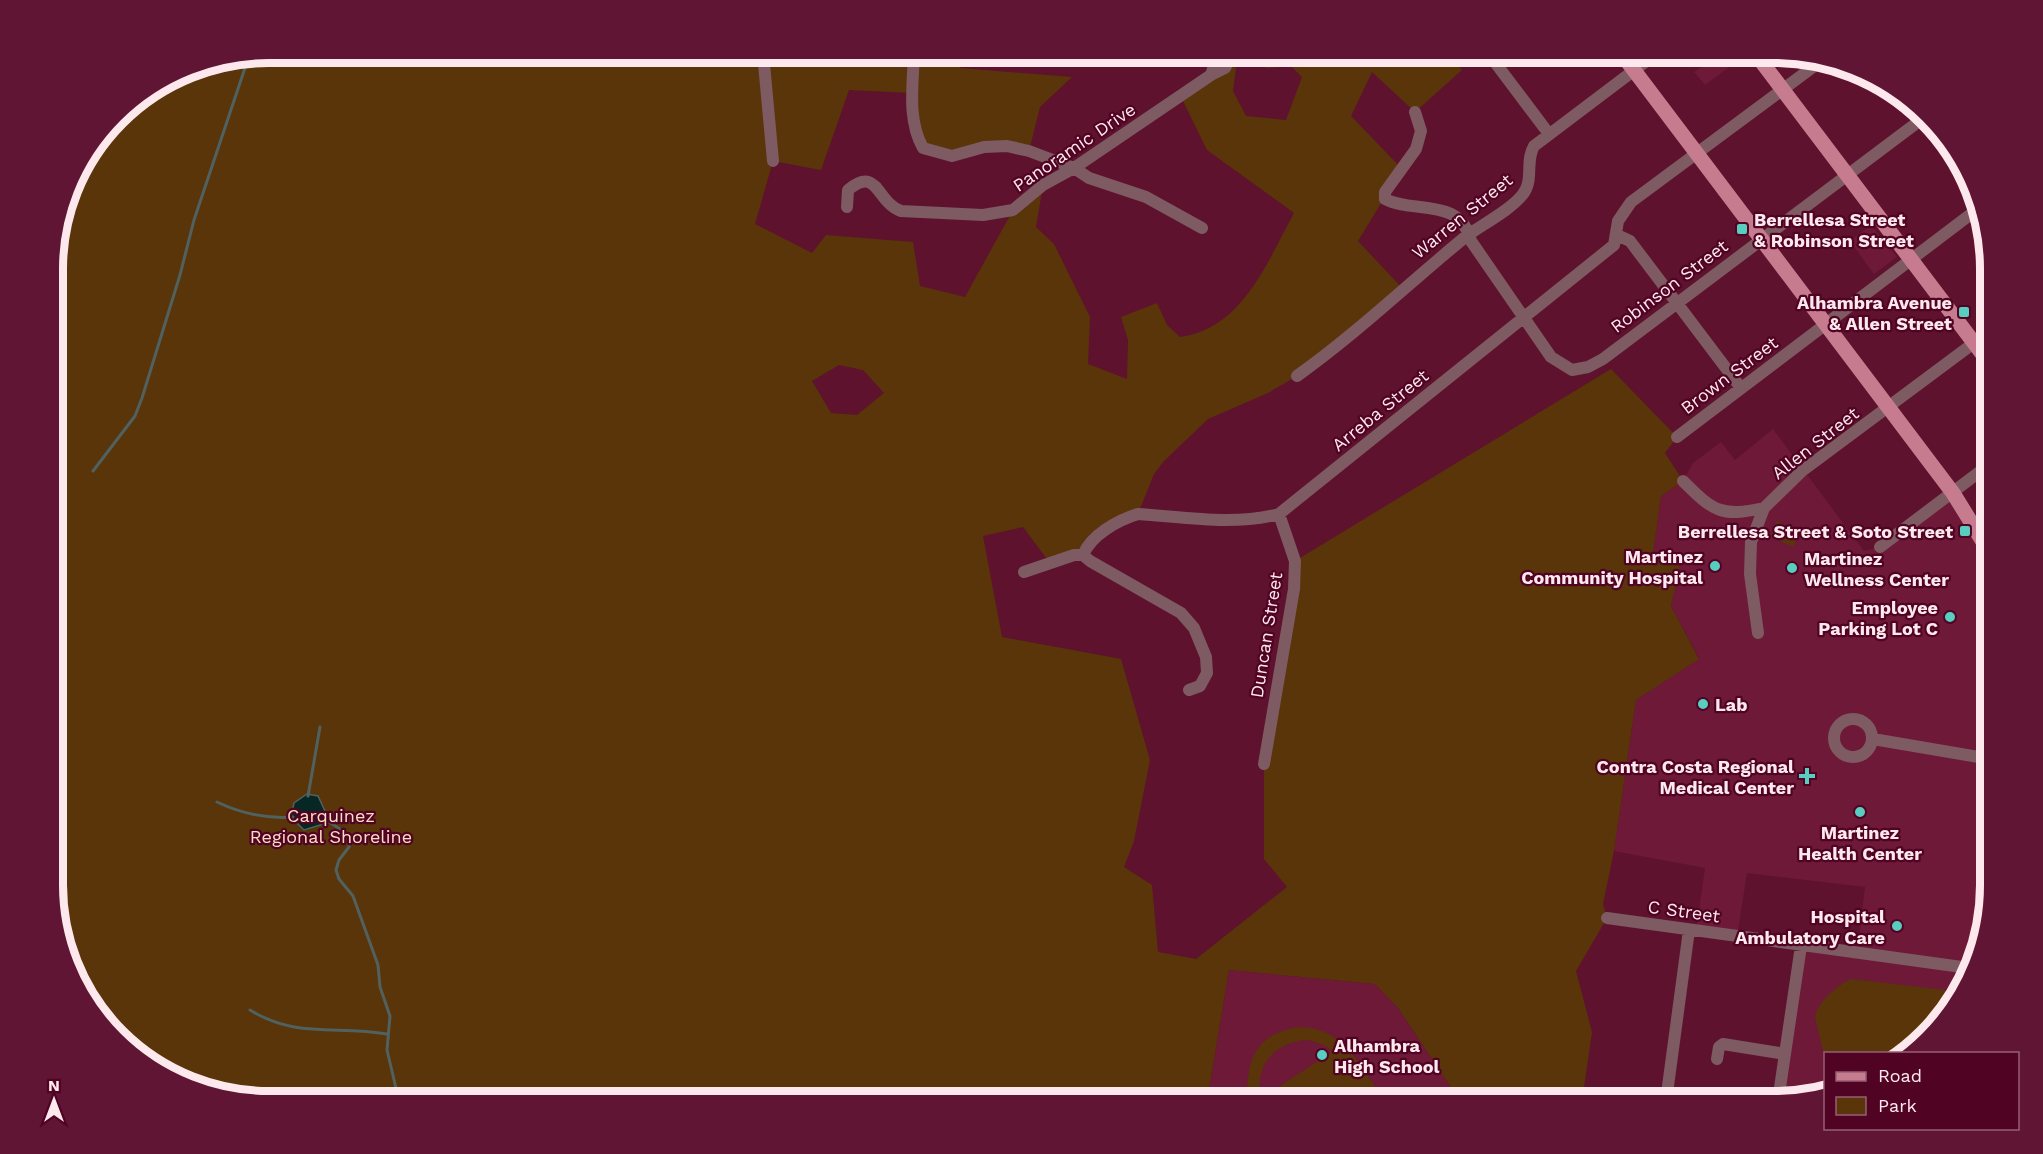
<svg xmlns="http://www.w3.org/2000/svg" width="2043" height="1154" viewBox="0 0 2043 1154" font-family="'Work Sans',sans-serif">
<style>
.built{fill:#6d1937}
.green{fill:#593509;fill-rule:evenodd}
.water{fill:#062724;stroke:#506160;stroke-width:1.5}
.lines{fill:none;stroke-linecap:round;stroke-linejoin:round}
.stream{stroke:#506160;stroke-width:3}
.minor{stroke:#7e5a62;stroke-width:12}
.major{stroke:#c67c8e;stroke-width:15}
.poi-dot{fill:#58cec0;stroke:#510323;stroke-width:2}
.labels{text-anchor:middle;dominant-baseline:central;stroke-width:4.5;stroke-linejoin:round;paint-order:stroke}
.street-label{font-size:18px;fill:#fde9ed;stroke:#510323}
.poi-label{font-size:18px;font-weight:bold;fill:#fde9ed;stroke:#510323;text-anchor:end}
.park-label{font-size:18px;fill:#fcdec2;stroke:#510323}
.rim{fill:none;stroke:#fde9ed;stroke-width:8}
</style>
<rect width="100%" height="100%" fill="#5e122d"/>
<path class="built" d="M1721 53H1745L1746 55 1705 85 1694 72Z
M1871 225 1897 257 1874 274 1850 241Z
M1773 429 1864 551 1880 547 1953 493 1990 553V899L1962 993 1826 1054 1825 1088 1788 1101H1778L1801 946 1857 954 1865 887 1747 873 1737 937 1696 931 1705 868 1614 851 1636 700 1699 658 1671 606 1680 566 1652 561 1661 496 1683 481 1693 463 1721 442 1735 460Z
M1229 970 1375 984 1398 1008 1460 1101H1207Z"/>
<path class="green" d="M269 53H756L763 56 789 53H959L960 68 1072 77 1040 107 1029 151 966 153 923 148 913 93 849 90 821 170 773 161 755 224 812 253 826 235 913 242 920 286 965 297 1013 210 1043 185 1036 227 1054 244 1090 317 1088 364 1127 379 1128 340 1121 317 1157 303 1167 325 1180 337C1243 328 1267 262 1294 213L1207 150 1180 95 1225 68 1236 67 1233 91 1246 116 1286 120 1302 77 1291 66 1266 68 1261 60 1285 53H1447L1462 70 1415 112 1372 72 1351 116 1402 169 1358 241 1403 289 1297 376 1268 393 1208 419 1164 461 1154 474 1138 514 1087 546 1050 563 1023 527 983 536 1002 637 1121 659 1150 760 1134 841 1124 867 1152 885 1158 952 1196 959 1287 887 1264 859V764L1295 561 1611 369 1677 437 1665 453 1683 481 1661 496 1652 561 1680 566 1671 606 1699 659 1636 700 1614 851 1603 904 1607 918 1576 971 1592 1032 1582 1101H1460L1398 1008 1375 984 1229 970 1207 1101H268L161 1073 89 1006 54 913V241L75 173 126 106 186 69ZM839 365 863 370 884 393 857 415 831 413 812 381Z
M1777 521 1800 532 1793 547 1770 536Z
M1851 979 1962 992 1905 1053 1826 1054 1825 1060 1815 1017C1818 1001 1838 985 1851 979Z
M1300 1027C1345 1028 1362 1068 1384 1101H1247C1247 1061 1253 1034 1300 1027ZM1309 1040 1324 1045 1333 1051 1262 1098C1252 1066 1277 1040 1309 1040Z"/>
<path class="water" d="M307 794 318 796 330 822 304 830 291 817 294 803Z"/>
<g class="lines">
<path class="stream" d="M93 471 135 416 142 398 180 275 194 220 249 56
M308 796 320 727
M217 802C242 814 265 819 293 817
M328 821 350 836 349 847 339 860 336 870 339 879 353 896 378 965 380 987 390 1016 387 1050 399 1101
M250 1010C297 1039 337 1025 387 1034"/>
<path class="minor" d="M763 53 773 161
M914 53C913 85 907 120 923 148L952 156 984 147 1007 146 1029 151 1074 168 1089 178 1146 197 1202 228
M1488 53 1549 134
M763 56 782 57 789 53
M1211 75 1225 68 1233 53
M1415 112 1421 131 1416 149 1385 192V199C1413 214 1460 196 1471 241L1551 357 1572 370 1588 367 1603 359 1922 119
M847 207 848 190C878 165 876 202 901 211L983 215 1013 210 1043 185 1074 168 1211 75 1218 53
M1617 235 1630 241 1741 388
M1297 376C1356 334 1408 284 1464 238 1481 225 1511 210 1523 194 1534 180 1525 161 1534 146L1657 53
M1677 437 1975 211
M1683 481C1714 512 1721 517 1764 508
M1880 547 1990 464
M1024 572 1074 555H1083
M1758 633 1750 574 1751 542 1764 508 1802 471 1990 331
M1189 690 1200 686 1207 673 1206 657 1194 628 1181 613 1090 561 1083 555C1091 535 1118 520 1138 514 1185 517 1232 526 1279 514L1614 245 1618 221 1631 202 1817 64
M1834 738a19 19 0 1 1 38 0a19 19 0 1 1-38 0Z
M1873 739 1990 759
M1264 764 1294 589 1295 561 1279 514
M1607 918 1969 968
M1717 1059 1719 1047 1723 1044 1785 1054
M1666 1101 1689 930
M1778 1101 1801 946"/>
<path class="major" d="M1621 53 1953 493 1990 553
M1755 53 1990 364"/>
</g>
<g class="poi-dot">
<rect x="1736" y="223" width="12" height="12" rx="3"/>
<rect x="1958" y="306" width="12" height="12" rx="3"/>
<rect x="1959" y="525" width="12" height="12" rx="3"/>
<circle cx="1715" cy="566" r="6"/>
<circle cx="1792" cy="568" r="6"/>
<circle cx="1950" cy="617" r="6"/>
<circle cx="1703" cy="704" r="6"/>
<path d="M1804 767h6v6h6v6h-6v6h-6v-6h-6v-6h6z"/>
<circle cx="1860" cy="812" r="6"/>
<circle cx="1897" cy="926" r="6"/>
<circle cx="1322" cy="1055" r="6"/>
</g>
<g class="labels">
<g class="street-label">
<text transform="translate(1074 147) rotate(-34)">Panoramic Drive</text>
<text transform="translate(1462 216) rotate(-39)">Warren Street</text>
<text transform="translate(1669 286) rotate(-37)">Robinson Street</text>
<text transform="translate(1729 375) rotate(-37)">Brown Street</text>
<text transform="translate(1380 410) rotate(-39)">Arreba Street</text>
<text transform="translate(1815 443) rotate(-38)">Allen Street</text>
<text transform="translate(1266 635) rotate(-81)">Duncan Street</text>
<text transform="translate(1684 911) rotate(8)">C Street</text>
</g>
<g class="poi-label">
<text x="1754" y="219" text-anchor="start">Berrellesa Street<tspan x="1754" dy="21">&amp; Robinson Street</tspan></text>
<text x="1952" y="302">Alhambra Avenue<tspan x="1952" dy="21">&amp; Allen Street</tspan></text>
<text x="1953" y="531">Berrellesa Street &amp; Soto Street</text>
<text x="1703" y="556">Martinez<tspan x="1703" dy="21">Community Hospital</tspan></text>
<text x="1804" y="558" text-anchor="start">Martinez<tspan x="1804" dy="21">Wellness Center</tspan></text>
<text x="1938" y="607">Employee<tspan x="1938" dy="21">Parking Lot C</tspan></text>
<text x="1715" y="704" text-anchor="start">Lab</text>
<text x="1794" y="766">Contra Costa Regional<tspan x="1794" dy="21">Medical Center</tspan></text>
<text x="1860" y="832" text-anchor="middle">Martinez<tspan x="1860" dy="21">Health Center</tspan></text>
<text x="1885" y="916">Hospital<tspan x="1885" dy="21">Ambulatory Care</tspan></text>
<text x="1334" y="1045" text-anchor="start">Alhambra<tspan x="1334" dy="21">High School</tspan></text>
</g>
<g class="park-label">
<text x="331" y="815">Carquinez<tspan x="331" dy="21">Regional Shoreline</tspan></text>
</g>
</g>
<path d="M0 0H2043V1154H0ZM269 63H1774A206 206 0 0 1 1980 269V885A206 206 0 0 1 1774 1091H269A206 206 0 0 1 63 885V269A206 206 0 0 1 269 63Z" fill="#5f1533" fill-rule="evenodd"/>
<path class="rim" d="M269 63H1774A206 206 0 0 1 1980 269V885A206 206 0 0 1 1774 1091H269A206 206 0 0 1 63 885V269A206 206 0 0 1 269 63Z"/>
<rect x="1824" y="1052" width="195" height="78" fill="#510323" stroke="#965f74" stroke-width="1.5"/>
<rect x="1836" y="1072" width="30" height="9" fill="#c67c8e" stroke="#965f74" stroke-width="1.5"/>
<text x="1878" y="1082" font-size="18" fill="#fde9ed">Road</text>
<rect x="1836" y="1097" width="30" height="18" fill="#593509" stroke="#965f74" stroke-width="1.5"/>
<text x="1878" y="1112" font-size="18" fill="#fde9ed">Park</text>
<g transform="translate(54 1100)" stroke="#510323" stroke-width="4.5" paint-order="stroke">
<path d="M0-4.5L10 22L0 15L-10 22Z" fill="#fde9ed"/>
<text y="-9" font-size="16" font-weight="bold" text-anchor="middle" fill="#fde9ed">N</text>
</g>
</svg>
